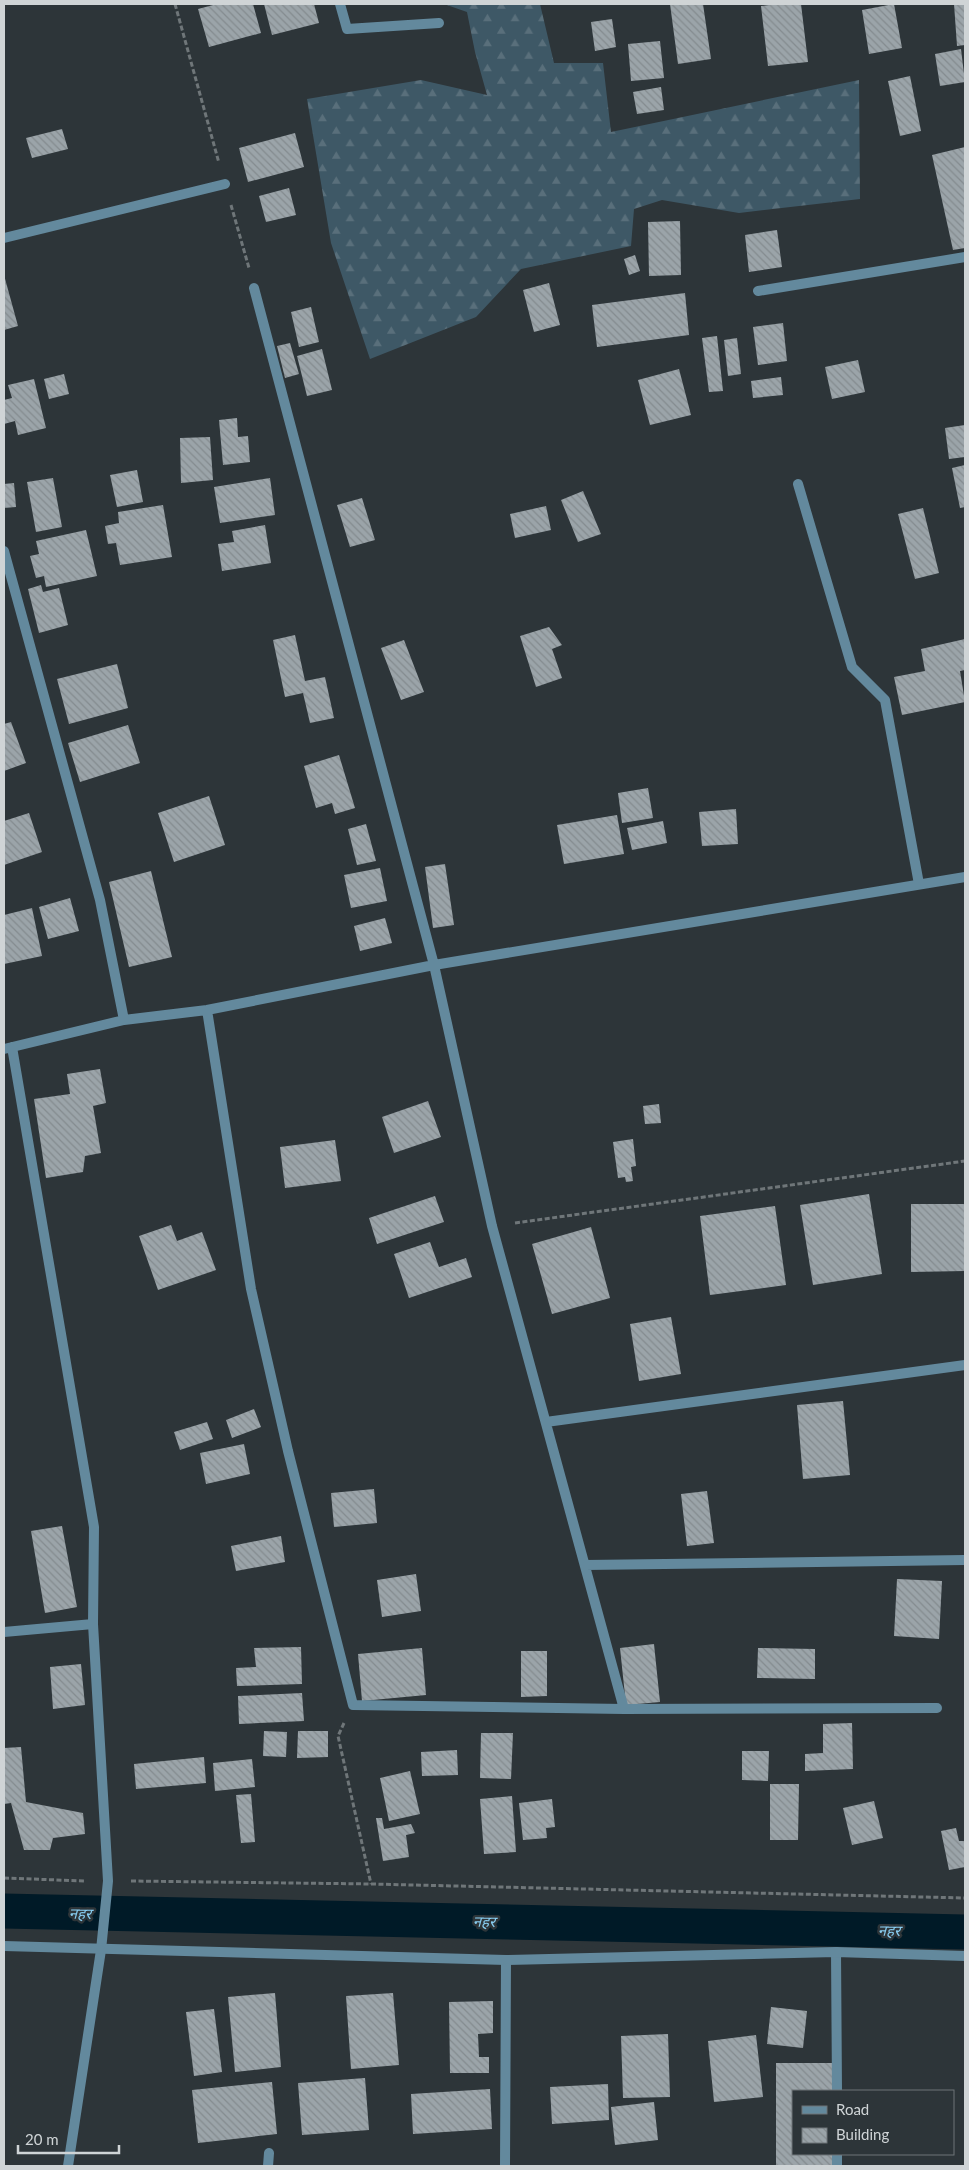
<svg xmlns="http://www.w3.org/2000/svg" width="969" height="2170" viewBox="0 0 969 2170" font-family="Lato,'Noto Sans Devanagari',sans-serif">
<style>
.forest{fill:url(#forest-firs)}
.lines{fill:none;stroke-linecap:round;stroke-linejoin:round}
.canal{stroke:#001a27;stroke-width:35}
.building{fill:url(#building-back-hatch)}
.path{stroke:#6f7679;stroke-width:3;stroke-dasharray:5 2.5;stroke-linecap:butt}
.minor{stroke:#63899d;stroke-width:10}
.tertiary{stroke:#63899d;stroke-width:10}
.labels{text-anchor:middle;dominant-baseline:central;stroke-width:5;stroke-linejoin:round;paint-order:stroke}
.water-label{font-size:15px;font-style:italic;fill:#87ccef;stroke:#2d3539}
</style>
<defs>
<pattern id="forest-firs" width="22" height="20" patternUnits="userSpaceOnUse" patternTransform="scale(1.25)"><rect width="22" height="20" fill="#3e5866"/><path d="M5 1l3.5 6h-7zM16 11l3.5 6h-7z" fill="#596f7b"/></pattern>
<pattern id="building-back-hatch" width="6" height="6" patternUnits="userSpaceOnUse" patternTransform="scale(1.25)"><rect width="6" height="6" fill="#9ba4a9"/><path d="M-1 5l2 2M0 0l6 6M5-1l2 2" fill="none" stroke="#848b8f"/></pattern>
</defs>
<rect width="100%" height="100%" fill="#2d3539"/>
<path class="forest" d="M444 4H540L554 63H603L611 132 859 80 860 199 739 213 662 200 634 209 631 246 521 269 476 317 370 359 331 243 307 99 421 80 487 95 475 52 467 12Z"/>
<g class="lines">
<path class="canal" d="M4 1911 965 1932"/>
</g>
<path class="building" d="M217 4H253L261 33 209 47 198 9Z
M264 4H314L319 23 272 35Z
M670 4H703L711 59 678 64Z
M777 4H801L808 62 768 66 761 6Z
M894 4 902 48 869 54 862 10Z
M954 4H965V45L957 46Z
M612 19 616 47 595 51 591 22Z
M660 41 664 78 631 81 628 44Z
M961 49 965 82 940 86 935 54Z
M910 76 921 131 900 136 888 81Z
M661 87 664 110 637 114 633 92Z
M62 129 68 149 32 158 26 138Z
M295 133 304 167 248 182 239 148Z
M965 147V248L953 250 932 155Z
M289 188 296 215 266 222 259 196Z
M680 221 681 275 649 276 648 222Z
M777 230 782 267 749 272 745 235Z
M635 255 640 271 629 275 624 259Z
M4 275 18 326 4 330Z
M549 283 560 325 534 332 523 290Z
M685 293 689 335 597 347 592 305Z
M311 307 319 342 299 347 291 312Z
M783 323 787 361 758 365 753 327Z
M717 336 723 391 709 392 702 338Z
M737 338 741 374 728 376 724 340Z
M290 343 299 374 285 378 277 346Z
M322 349 332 390 307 396 297 356Z
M858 360 865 392 832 399 825 367Z
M679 369 691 415 650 425 638 380Z
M64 374 69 394 49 399 44 379Z
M781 377 783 395 753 398 751 381Z
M34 379 46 428 18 435 15 421 4 424V400L12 398 8 385Z
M237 418 238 437 248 436 250 462 223 465 219 420Z
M965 425V457L949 459 945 428Z
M210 437 213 480 181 483 180 438Z
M965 465V507L960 508 952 468Z
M137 470 143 502 117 507 110 475Z
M53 478 62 527 36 532 27 482Z
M270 478 275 515 220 523 214 487Z
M14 483 16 507 4 508V484Z
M583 491 601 534 578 542 561 500Z
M362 498 375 540 350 547 337 505Z
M163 505 172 557 120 565 116 543 108 544 105 526 119 523 118 512Z
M546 506 551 530 515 538 510 514Z
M923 508 939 573 915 579 898 514Z
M265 525 271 563 222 571 218 544 234 542 232 531Z
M86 530 97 576 46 587 44 576 36 578 30 556 39 554 36 541Z
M41 585 43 592 59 588 68 625 39 633 28 589Z
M549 627 562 645 552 649 562 678 536 687 520 636Z
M295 635 305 681 325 677 334 718 310 723 303 693 285 697 273 640Z
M965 639V670L960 671 965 702 902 715 894 677 925 671 921 649Z
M404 640 424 692 401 700 381 648Z
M117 664 128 708 69 724 57 679Z
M11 722 26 763 4 771V724Z
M128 725 140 763 80 782 68 743Z
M339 755 355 808 335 814 332 803 316 808 304 766Z
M648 788 653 818 622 823 618 793Z
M209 796 225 845 174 862 158 813Z
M736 809 738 844 702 846 699 812Z
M29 813 42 852 4 865V821Z
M617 815 624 854 564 864 557 825Z
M663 821 667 843 632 850 627 828Z
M366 824 376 861 357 865 348 829Z
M445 864 454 925 433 928 425 867Z
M380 868 387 901 351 908 344 875Z
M151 871 172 957 129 967 109 882Z
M70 898 79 931 48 939 39 907Z
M32 908 42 956 4 964V915Z
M385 918 392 943 360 951 354 926Z
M100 1069 106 1103 93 1106 101 1153 85 1156 83 1172 46 1178 34 1099 70 1094 67 1074Z
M428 1101 441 1137 394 1153 382 1117Z
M659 1104 661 1123 645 1124 643 1106Z
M633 1139 636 1166 631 1167 633 1181 626 1182 625 1177 618 1178 613 1142Z
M335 1140 341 1181 285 1188 280 1147Z
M869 1194 882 1274 813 1285 800 1205Z
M435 1196 444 1222 377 1244 369 1218Z
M911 1204H965V1271L911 1272Z
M775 1206 786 1285 710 1295 700 1216Z
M171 1225 177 1241 202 1232 216 1270 158 1290 139 1236Z
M591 1227 610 1298 552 1314 532 1244Z
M430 1242 439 1267 466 1258 472 1277 409 1298 394 1254Z
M671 1317 681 1374 639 1381 630 1324Z
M843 1401 850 1475 803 1479 797 1405Z
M254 1409 261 1427 232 1438 226 1420Z
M207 1422 213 1439 180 1450 174 1432Z
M244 1444 250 1474 206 1484 200 1453Z
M374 1489 377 1523 334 1527 331 1493Z
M707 1491 714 1543 687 1546 681 1494Z
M62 1526 77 1607 45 1613 31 1531Z
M281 1536 285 1562 236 1571 231 1546Z
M416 1574 421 1611 382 1617 377 1580Z
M897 1579 942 1581 939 1639 894 1636Z
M654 1644 660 1702 626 1705 620 1648Z
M301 1647 302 1684 237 1686 236 1668 256 1667 254 1648Z
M422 1648 426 1695 362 1701 358 1654Z
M758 1648 815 1649V1679L757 1678Z
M521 1651H547V1696L521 1697Z
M81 1664 85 1705 53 1709 50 1667Z
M302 1693 304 1721 239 1724 238 1696Z
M852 1723 853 1769 805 1771V1754L823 1753V1724Z
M264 1731 287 1732 286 1757 263 1756Z
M298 1731H328V1757L297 1758Z
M481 1733H513L511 1779 480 1778Z
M21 1747 26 1802 83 1813 85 1834 53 1838 50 1850H24L11 1803 4 1804V1748Z
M457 1750 458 1775 422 1776 421 1752Z
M742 1751H769L768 1781 742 1780Z
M204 1757 206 1783 136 1789 134 1764Z
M252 1759 255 1787 215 1791 213 1763Z
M410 1771 420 1814 389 1821 380 1778Z
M770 1784H799L798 1840H770Z
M251 1794 255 1842 241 1843 236 1795Z
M512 1796 516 1852 484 1854 480 1799Z
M552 1799 555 1827 546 1828 547 1838 523 1840 519 1803Z
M874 1801 883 1838 852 1845 843 1808Z
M376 1818H382L384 1829 411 1824 415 1833 406 1835 409 1857 383 1861Z
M956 1828 959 1841H965V1867L949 1870 941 1831Z
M275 1993 281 2067 235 2072 228 1997Z
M393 1993 399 2065 351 2069 346 1996Z
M493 2001V2033L478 2034 479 2057H489V2073H450L449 2002Z
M771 2007 807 2011 803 2048 767 2044Z
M214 2009 222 2072 194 2076 186 2012Z
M668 2034 670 2097 623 2098 621 2036Z
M756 2035 763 2097 714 2102 708 2041Z
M776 2063H832V2091H793V2154H833V2166H776Z
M365 2078 369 2130 302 2135 298 2083Z
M272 2082 277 2134 198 2143 192 2090Z
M608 2084 609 2120 552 2124 550 2087Z
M490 2089 492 2129 413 2134 411 2094Z
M654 2102 658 2140 615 2145 611 2107Z"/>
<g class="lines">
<path class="path" d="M175 4 219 163
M231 205 249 268
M515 1223 965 1161
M344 1723 338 1736 371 1884
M4 1878 85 1881
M131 1881 371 1884 965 1898"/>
<path class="minor" d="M340 4 347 29 439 23
M4 238 225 184
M254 288 434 965 492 1226 624 1709
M758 291 965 257
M798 484 852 667 885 700 919 884
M4 551 100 900 124 1020
M207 1010 251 1289 288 1451 353 1705 624 1709 937 1708
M12 1047 94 1527 93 1624 108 1881 101 1950 68 2166
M4 1049 124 1020 207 1010 434 965 965 877
M546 1422 965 1365
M585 1565 965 1560
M4 1632 93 1624
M836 1952 837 2091
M837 2154V2166
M268 2166 269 2153
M505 2166 506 1960"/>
<path class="tertiary" d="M4 1946 506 1960 836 1952 965 1956"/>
</g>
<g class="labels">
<g class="water-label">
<text transform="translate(80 1913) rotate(1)">नहर</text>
<text transform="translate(484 1921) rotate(1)">नहर</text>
<text transform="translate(889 1930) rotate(1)">नहर</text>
</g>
</g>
<rect width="969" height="2170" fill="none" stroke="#cfd4d6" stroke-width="10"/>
<rect x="792" y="2090" width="162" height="65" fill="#2d3539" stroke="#6e7578"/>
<rect x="802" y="2106" width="25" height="8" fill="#63899d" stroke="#6e7578"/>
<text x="836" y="2115" font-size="15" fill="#cfd4d6">Road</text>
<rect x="802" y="2128" width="25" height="15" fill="url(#building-back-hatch)" stroke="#6e7578"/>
<text x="836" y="2140" font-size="15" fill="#cfd4d6">Building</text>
<path d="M18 2145v8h101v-8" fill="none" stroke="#cfd4d6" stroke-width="2.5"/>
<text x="25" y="2145" font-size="15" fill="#cfd4d6" stroke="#2d3539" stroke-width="4" paint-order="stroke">20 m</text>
</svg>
